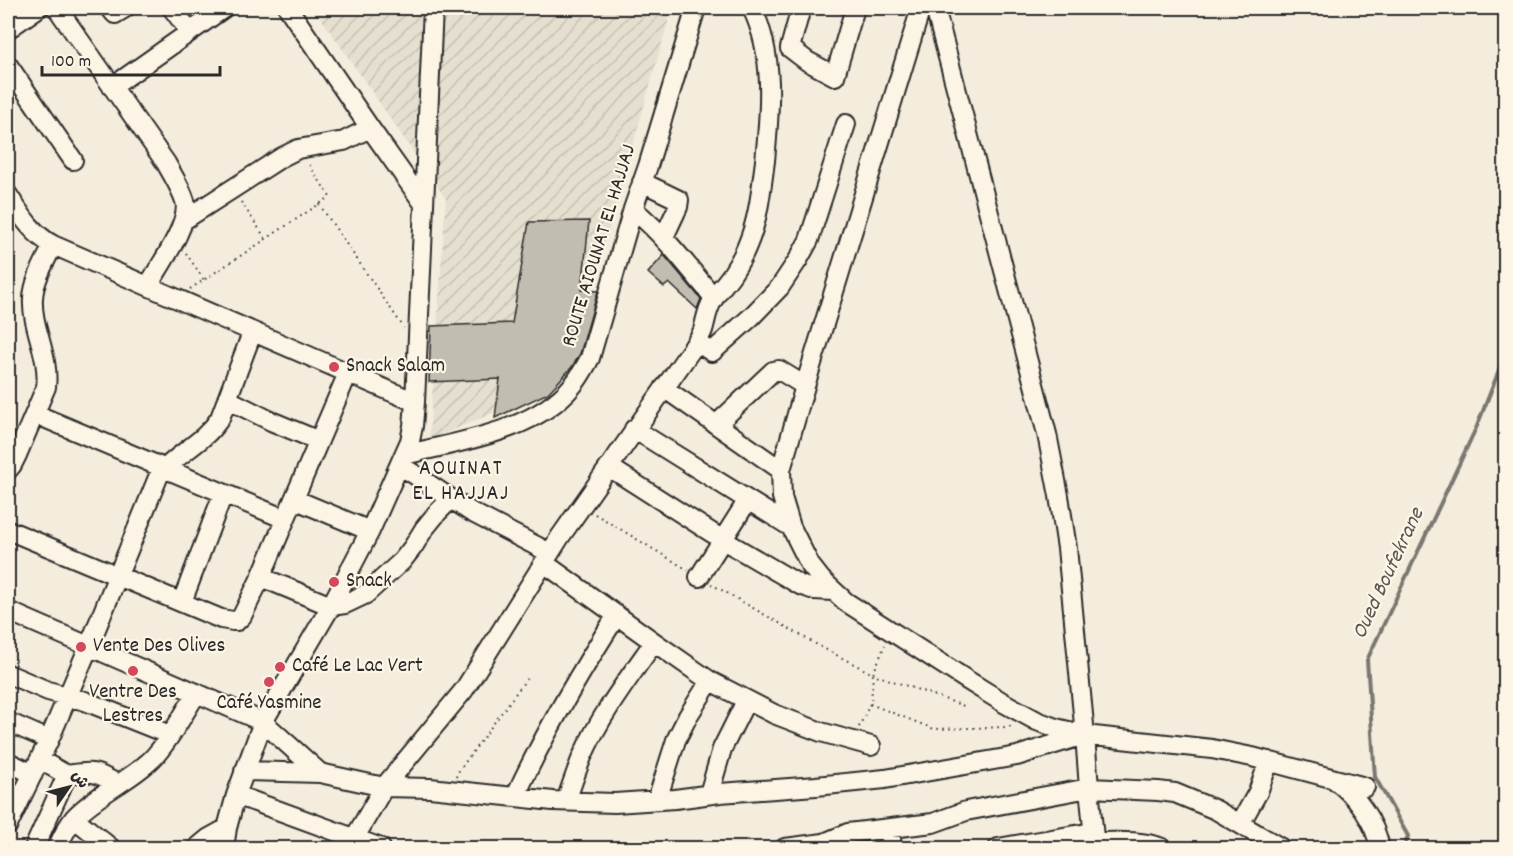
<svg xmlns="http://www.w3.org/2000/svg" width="1513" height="856" viewBox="0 0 1513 856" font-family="Dekko,'Playpen Sans Arabic',sans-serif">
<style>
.industrial{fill:url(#industrial-furrows)}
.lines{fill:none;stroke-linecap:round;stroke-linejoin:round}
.stream{stroke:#7a7771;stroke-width:4}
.building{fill:#c2bdb1;stroke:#2b2b2b;stroke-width:1.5}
.minor-casing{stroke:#2b2b2b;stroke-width:22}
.path{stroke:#2b2b2b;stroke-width:2;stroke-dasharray:1.5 4.5;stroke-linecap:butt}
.minor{stroke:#fcf5e5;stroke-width:18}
.poi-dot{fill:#d1495b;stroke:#fcf5e5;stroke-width:2}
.labels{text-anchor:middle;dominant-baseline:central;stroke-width:4.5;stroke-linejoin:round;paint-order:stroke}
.street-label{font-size:21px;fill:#2b2b2b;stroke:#fcf5e5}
.poi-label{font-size:21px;fill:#2b2b2b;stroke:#fcf5e5;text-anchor:start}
.neighbourhood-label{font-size:22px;letter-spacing:1.5px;fill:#2b2b2b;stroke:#fcf5e5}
.water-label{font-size:22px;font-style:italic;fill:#595754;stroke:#fcf5e5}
</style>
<defs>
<pattern id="industrial-furrows" width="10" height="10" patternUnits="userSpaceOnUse" patternTransform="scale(1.5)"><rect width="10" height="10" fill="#e5dfd0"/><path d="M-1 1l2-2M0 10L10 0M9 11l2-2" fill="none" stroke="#c5c0b3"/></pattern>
</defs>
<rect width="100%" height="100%" fill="#f4edde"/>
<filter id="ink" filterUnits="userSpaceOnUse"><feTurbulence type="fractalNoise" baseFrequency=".0167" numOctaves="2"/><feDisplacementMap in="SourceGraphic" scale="12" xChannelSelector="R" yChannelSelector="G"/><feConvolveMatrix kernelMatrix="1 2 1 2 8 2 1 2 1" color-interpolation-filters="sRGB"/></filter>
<g filter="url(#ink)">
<path class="industrial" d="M314 8H672L565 383 429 440 446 199Z"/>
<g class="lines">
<path class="stream" d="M1404 848 1408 836 1375 777 1367 660 1477 426 1506 353"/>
</g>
<path class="building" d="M589 221 582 290 598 291 580 354 572 367 548 393 495 418 500 379 429 382 431 326 512 323 529 222Z
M664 255 701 299 697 309 669 283 664 287 648 273Z"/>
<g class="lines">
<g class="minor-casing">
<path id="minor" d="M57 8 166 163C173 176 181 188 185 201 191 222 159 267 148 286
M110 8 115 14 125 8
M172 8 190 32
M288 8 370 128 424 204
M801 8 790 48 807 61 835 76 855 8
M921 8 805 386 781 470 782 497 791 527 810 565 821 579 846 602 967 680 1004 703 1037 721 1056 728 1085 735 1212 749 1252 757 1365 787
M935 8 1047 434 1059 496 1067 548 1085 735 1089 788 1095 848
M8 29 38 8
M8 65 73 160
M112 87 224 8
M642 182 679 200 678 207 664 237
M8 195C21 215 32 234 53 245L415 402
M633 209C664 235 688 266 714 298
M184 220 282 157 298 149 344 141 370 128
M697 342 712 352 751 317 780 287 798 260 809 240 846 124
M664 388 781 470
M227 399 271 421 319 441
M35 414 285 519
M717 424 773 371 779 370 805 386
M634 429 791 527
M405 455C460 441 535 432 573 385 580 377 585 367 590 358L633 209 648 166 696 8
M400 465 471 512 550 553
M609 467 723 540 800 585 814 590 833 591
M8 470 12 465 17 455 46 387C50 355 31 327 33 298 34 280 45 262 53 245
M294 499 370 531
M8 530 221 619 233 621H237L242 616 261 577 294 499 348 373
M544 563 654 642 710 681 774 714 821 732 871 746
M261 577 331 606 345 604 366 594 402 561 413 547 424 529 437 513 451 499
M699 577 748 500
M182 602 223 494
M8 611 263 722 320 773
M8 674 48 691 85 701 170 735
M8 722 49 740
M8 762 33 774
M244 771 320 773 384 787 430 788 553 801 615 803 675 799 720 793 816 786 885 779 1017 756 1084 735
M67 775C93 771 95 771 117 784
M1335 780C1357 796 1375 822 1380 848
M709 794 722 749 746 701
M236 795 381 848
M515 797C544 734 579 674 617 615
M657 800 676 740 688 716 710 681
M566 801C571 787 576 772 582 757 600 716 628 679 654 642
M74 818 111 848
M1240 824 1258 792 1269 761
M8 825 49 740 89 646 159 475C177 453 204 443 220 418L252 333
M890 828 892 848
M1094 842C1116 842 1141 840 1162 848
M34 848 67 775 40 760
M57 848C62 838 67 826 75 817 98 793 130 781 153 758 171 739 183 714 197 693
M197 848 209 838 227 828
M224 848 227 828 236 795 263 722 331 606 370 531 410 441 413 426 415 402 433 8
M350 848 354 839 384 787 464 690 560 537 694 346C697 341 701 336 703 330 706 320 707 309 713 300 718 290 726 283 732 274 738 265 743 256 747 246 759 218 761 190 765 161 770 109 775 56 752 8
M785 848 824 843 848 833 933 823 966 811 1089 788 1158 791 1175 793 1216 810 1281 848
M998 848 1093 832"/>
</g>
<path class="path" d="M241 202 266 239
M319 204 404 328
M186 253 204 280
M190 289 330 197 308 163
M595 514 688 570
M711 584 823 648 873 674 885 645
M870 704 934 729 1009 727 1012 725
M859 727 871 702 873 674 967 707
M456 777 458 772 527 678"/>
<use href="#minor" class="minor"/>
</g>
</g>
<g class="poi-dot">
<circle cx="334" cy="367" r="6"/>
<circle cx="334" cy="582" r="6"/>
<circle cx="81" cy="647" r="6"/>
<circle cx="280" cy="667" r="6"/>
<circle cx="133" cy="671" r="6"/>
<circle cx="269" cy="682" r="6"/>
</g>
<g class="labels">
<g class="street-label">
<text transform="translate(600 246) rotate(-73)">ROUTE AIOUNAT EL HAJJAJ</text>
</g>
<g class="poi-label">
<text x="346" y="367">Snack Salam</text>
<text x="346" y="582">Snack</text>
<text x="93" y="647">Vente Des Olives</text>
<text x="292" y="667">Café Le Lac Vert</text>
<text x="133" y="693" text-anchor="middle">Ventre Des<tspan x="133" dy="24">Lestres</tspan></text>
<text x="269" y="704" text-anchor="middle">Café Yasmine</text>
</g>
<g class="neighbourhood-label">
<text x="461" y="469">AOUINAT<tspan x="461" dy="25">EL HAJJAJ</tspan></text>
</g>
<g class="water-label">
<text transform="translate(1389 574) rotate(-65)">Oued Boufekrane</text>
</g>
</g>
<rect width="1513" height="856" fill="none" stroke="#fcf5e5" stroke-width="30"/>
<rect x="15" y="15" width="1483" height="826" fill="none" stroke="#2b2b2b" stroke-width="2" filter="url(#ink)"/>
<g transform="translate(69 787) rotate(55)" stroke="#fcf5e5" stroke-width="4.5" paint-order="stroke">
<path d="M0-4.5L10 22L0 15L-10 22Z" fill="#2b2b2b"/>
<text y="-9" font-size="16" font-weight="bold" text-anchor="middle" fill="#2b2b2b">ش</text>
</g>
<path d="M42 66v9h178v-9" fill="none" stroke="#2b2b2b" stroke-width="3"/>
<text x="51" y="66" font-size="18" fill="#2b2b2b" stroke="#fcf5e5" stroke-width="4.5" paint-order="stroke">100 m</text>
</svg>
